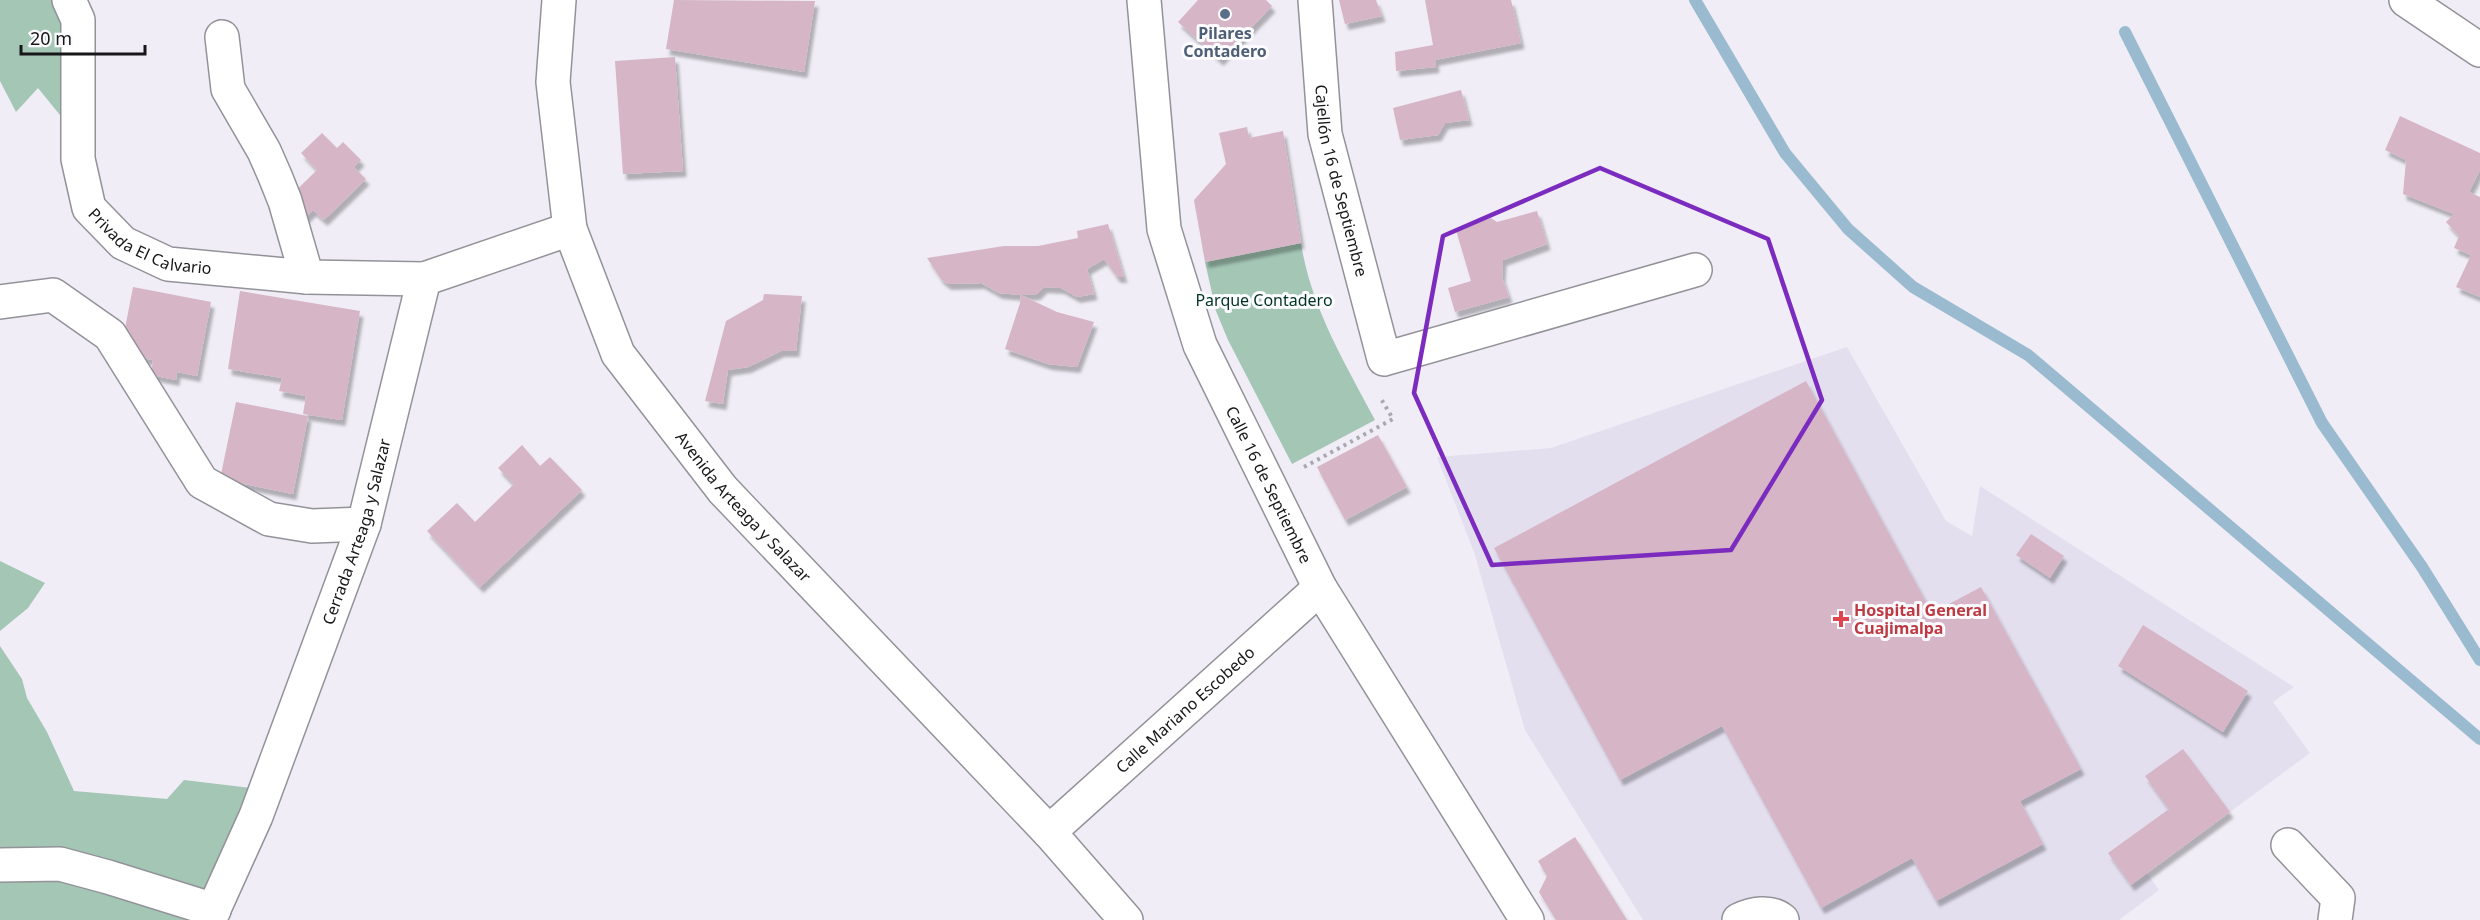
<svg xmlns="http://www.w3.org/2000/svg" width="2480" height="920" viewBox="0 0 2480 920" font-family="'Noto Sans',sans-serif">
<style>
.built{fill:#e3dfef}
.green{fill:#a3c6b5}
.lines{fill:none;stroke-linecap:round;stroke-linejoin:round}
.stream{stroke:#9abbcf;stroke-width:12}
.building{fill:#d6b5c7;filter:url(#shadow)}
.minor-casing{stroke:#939299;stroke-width:36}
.path{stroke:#aaa8af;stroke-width:4;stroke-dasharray:3 4.5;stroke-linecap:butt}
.minor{stroke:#fff;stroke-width:33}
.marked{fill:none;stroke:#7b2cbf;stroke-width:4.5;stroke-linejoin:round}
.service-dot{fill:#5c6f8a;stroke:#fcfcff;stroke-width:2}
.health-dot{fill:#e0444e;stroke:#fcfcff;stroke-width:2}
.labels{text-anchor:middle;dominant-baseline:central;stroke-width:6;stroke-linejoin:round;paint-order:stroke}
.service-label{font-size:16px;font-weight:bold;fill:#4e5e75;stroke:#fcfcff}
.street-label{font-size:16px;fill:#171619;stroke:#fcfcff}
.park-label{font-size:16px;fill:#032;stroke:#fcfcff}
.health-label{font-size:16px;font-weight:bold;fill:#be3a42;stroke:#fcfcff;text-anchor:start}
</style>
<defs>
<filter id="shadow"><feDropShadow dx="3.5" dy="6" stdDeviation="1.5" flood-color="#0004"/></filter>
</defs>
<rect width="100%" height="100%" fill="#f0edf6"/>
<path class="built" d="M1847 347 1946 521 1972 536 1980 486 2294 687 2273 702 2310 753 2147 873 2159 890 2119 920H1643L1525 730 1474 552 1437 457 1551 448Z"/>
<path class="green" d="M0 0H58V17L64 36 77 136 38 88 16 112 0 81Z
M1301 243C1311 308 1345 363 1375 420L1292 464 1228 340 1216 311 1205 262Z
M0 561 45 583 28 608 0 631Z
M0 646 22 679 27 698 47 732 74 791 167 799 184 780 251 788 207 920H0Z"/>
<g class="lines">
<path class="stream" d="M1695 0 1785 153 1848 229 1913 287 2028 355 2480 739
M2125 32 2322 423 2422 567 2480 660"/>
</g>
<path class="building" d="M674 0 815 1 804 72 666 49Z
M1198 0H1266L1272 6 1220 60 1178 22Z
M1339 0H1376L1382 16 1345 24Z
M1425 0H1511L1521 43 1435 60 1436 67 1396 71 1395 52 1433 45Z
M675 57 683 171 623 174 615 61Z
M1461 90 1469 120 1445 123 1438 135 1400 140 1393 108Z
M2400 116 2480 153V170L2469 192 2480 197V297L2456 287 2471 255 2454 248 2459 236 2446 222 2454 214 2403 194 2406 160 2385 150Z
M1247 127 1249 138 1283 131 1301 243 1205 262 1194 200 1226 164 1219 133Z
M322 133 337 148 343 142 361 160 354 167 366 179 324 220 313 210 304 219 285 201 317 170 301 153Z
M1537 211 1547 244 1503 260 1502 277 1509 297 1455 312 1448 288 1471 281 1456 230 1491 218 1497 222Z
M1108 224 1124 277H1117L1104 259 1087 269 1094 294 1077 297 1061 288 1044 287 1037 294 1021 295 999 293 981 283 948 284 941 279 927 258 1004 246H1038L1078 238 1077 231Z
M133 287 211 302 197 376 177 372 176 380 151 375 153 360 120 354Z
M240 291 360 311 342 420 303 414 306 396 279 391 282 378 228 369Z
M764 294 802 296 796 351H781L748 367 728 370 723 404 705 401 726 321 763 300Z
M1021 295 1057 312 1094 322 1077 367 1048 364 1005 349 1020 303Z
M1806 381 1932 613 1981 587 2081 769 2020 801 2043 844 1936 901 1912 858 1821 908 1722 726 1620 780 1494 548Z
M236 402 308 416 293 494 220 479Z
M1378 435 1407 487 1345 520 1317 467Z
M522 445 540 466 550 457 582 490 480 587 427 531 457 503 475 522 514 484 498 468Z
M2031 534 2064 556 2050 578 2016 555Z
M2143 625 2248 691 2223 732 2118 666Z
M2183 749 2230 812 2131 885 2108 853 2169 809 2145 776Z
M1575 837 1627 920H1556L1539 892 1547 876 1538 861Z"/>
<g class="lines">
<g class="minor-casing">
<g id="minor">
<path id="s1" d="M69 0 78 20V159L89 208 123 243 168 264 307 277 424 279"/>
<path id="s2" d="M559 0 553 82 570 229 618 354 723 490 1049 832 1126 920"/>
<path id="s3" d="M1144 0 1164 229 1200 345 1320 588 1527 920"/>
<path id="s4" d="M1315 0 1325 134 1384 359 1695 270"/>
<path d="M2406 0 2480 50"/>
<path d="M222 37 228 89 264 151 275 176 285 201 307 277"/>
<path d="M0 302 53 295 110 335 202 482 269 519 312 526 364 524"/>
<path id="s5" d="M1049 832 1320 588"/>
<path d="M2288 845 2338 898 2335 920"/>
<path d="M0 865 60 864 108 877 214 910"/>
<path id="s6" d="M209 920 256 816 364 524 424 279 570 229"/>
<path d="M1739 920C1752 914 1770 910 1782 920"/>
</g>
</g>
<path class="path" d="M1304 467 1393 419 1380 397"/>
<use href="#minor" class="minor"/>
</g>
<path class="marked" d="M1600 168 1768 239 1822 400 1731 550 1492 565 1414 393 1443 236Z"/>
<circle class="service-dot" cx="1225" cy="14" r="6"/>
<path class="health-dot" d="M1838 610h6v6h6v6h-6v6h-6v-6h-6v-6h6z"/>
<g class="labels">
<g class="service-label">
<text x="1225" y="33">Pilares<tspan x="1225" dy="18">Contadero</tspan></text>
</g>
<g class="street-label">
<text stroke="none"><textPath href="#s4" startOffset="183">Cajellón 16 de Septiembre</textPath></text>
<text stroke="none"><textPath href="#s1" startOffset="284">Privada El Calvario</textPath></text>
<text stroke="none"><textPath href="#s3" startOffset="507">Calle 16 de Septiembre</textPath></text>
<text stroke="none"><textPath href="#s2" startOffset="562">Avenida Arteaga y Salazar</textPath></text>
<text stroke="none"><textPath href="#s6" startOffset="416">Cerrada Arteaga y Salazar</textPath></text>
<text stroke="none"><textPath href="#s5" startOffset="183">Calle Mariano Escobedo</textPath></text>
</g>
<g class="park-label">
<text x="1264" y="300">Parque Contadero</text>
</g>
<g class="health-label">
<text x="1854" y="610">Hospital General<tspan x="1854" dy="18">Cuajimalpa</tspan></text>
</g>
</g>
<path d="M21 45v9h124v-9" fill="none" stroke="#171619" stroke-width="3"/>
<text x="30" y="45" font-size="18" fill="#171619" stroke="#fcfcff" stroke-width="4.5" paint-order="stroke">20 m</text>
</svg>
